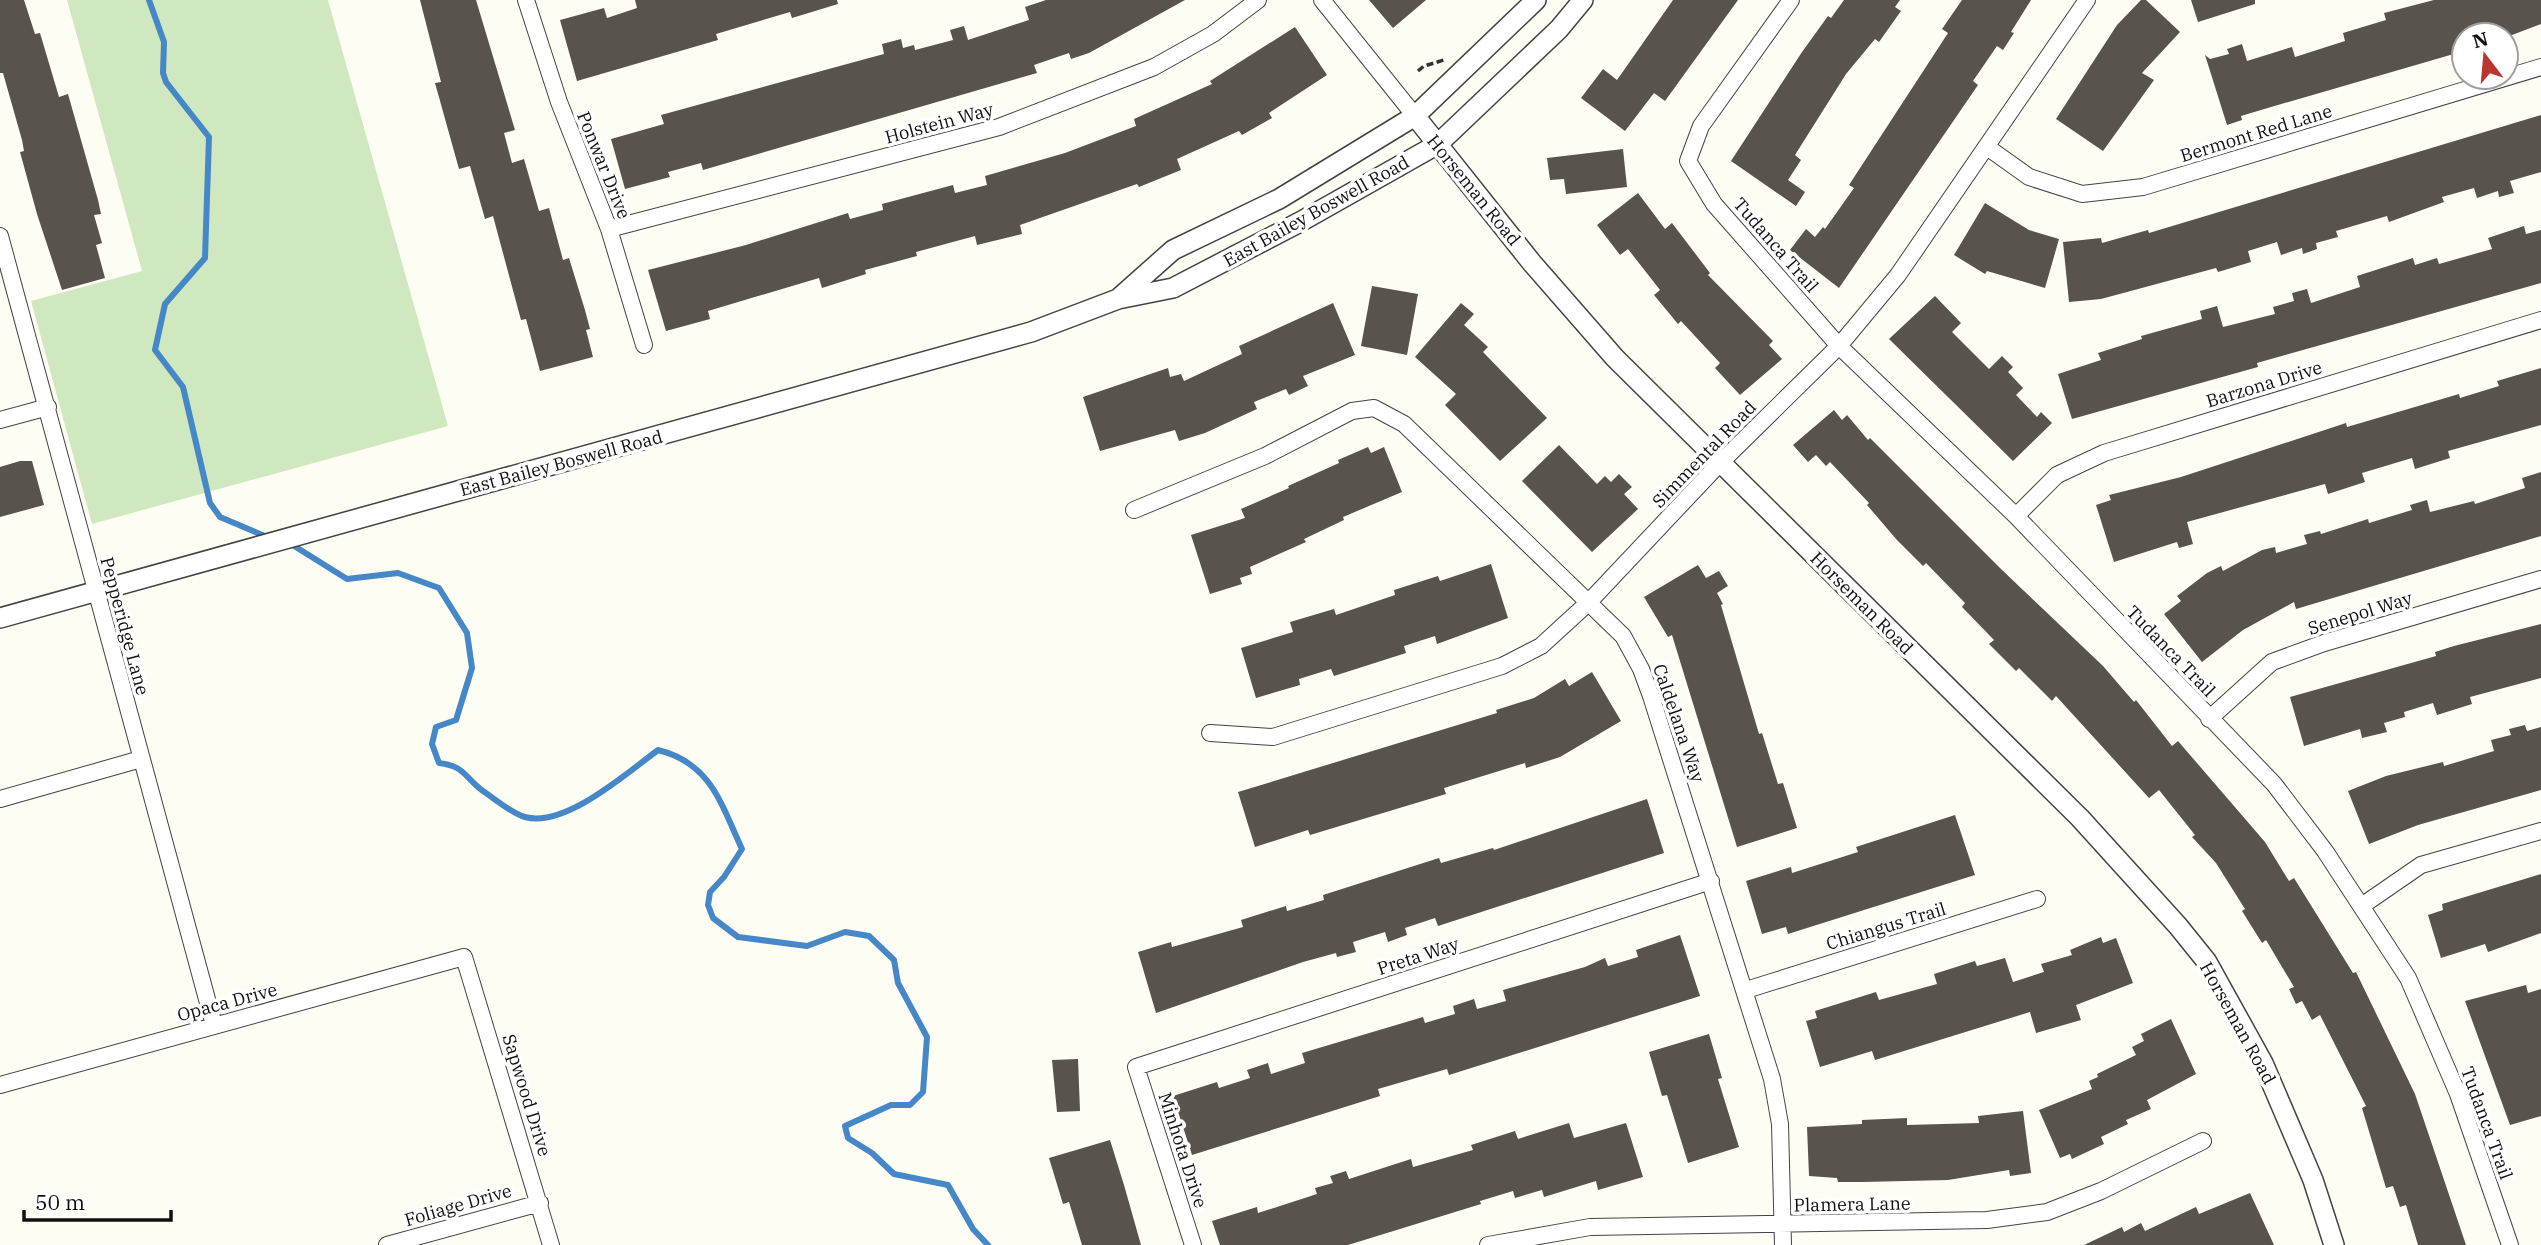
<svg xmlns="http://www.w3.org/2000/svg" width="2541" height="1245" viewBox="0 0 2541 1245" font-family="'IBM Plex Serif',serif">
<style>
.green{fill:#d0e8bf}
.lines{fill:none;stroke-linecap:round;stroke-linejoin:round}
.stream{stroke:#4687c7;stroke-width:6}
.building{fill:#58534d}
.minor-casing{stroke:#434343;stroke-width:18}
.tertiary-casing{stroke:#434343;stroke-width:22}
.path{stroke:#323232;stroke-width:3.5;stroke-dasharray:7 3.5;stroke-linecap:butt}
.minor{stroke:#fff;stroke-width:16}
.tertiary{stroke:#fff;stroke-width:19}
.labels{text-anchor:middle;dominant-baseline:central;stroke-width:7;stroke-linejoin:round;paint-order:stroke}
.street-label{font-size:18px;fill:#101010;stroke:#fff}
</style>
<rect width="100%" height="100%" fill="#fefdf4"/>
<path class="green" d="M67 0H328L448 426 92 524 31 301 142 271Z"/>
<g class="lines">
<path class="stream" d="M149 0 164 42 163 73 166 82 209 137 205 258 165 304 155 350 183 387 210 503 220 517 267 537
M291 544 347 579 398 573 439 588 467 633 472 668 456 720 436 727 432 744 439 763C465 766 464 777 483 791 495 799 511 813 525 817 565 828 627 773 658 750 711 763 721 804 742 849L724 877 710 892 708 905 713 918 738 937 807 946 845 932 869 936 894 960 898 983 927 1037 923 1092 910 1105H891L845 1126 848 1138 872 1153 894 1174 948 1185 973 1229 988 1245"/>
</g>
<path class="building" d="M0 0H24L35 34 40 33 59 97 68 94 98 200 101 214 94 215 102 243 96 245 105 278 62 290 37 214 20 152 24 151 22 140 3 73H0Z
M420 0H476L515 130 504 133 512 163 524 159 539 211 549 208 563 260 569 258 585 310 590 329 586 330 593 357 540 371 526 319 521 320 493 216 485 219 470 166 459 169 435 83 441 82Z
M635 0H837L838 4 792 18 790 12 716 34 718 40 577 81 560 20 604 8 607 18 637 8Z
M1046 0H1185L1089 53 1071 59 1069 53 1034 65 1037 73 703 170 701 163 668 172 670 177 625 189 611 139 664 124 661 115 869 58 884 54 882 44 901 39 903 48 914 45 915 50 953 40 950 30 964 26 968 40 1029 20 1025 7Z
M1369 0H1426L1393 28Z
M1673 0H1738L1665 101 1654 93 1625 131 1581 98 1603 69 1617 80Z
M1844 0H1900L1895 7 1901 11 1879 42 1875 39 1846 74 1795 155 1801 160 1788 180 1805 192 1796 206 1731 161 1802 52 1828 16 1831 18Z
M1962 0H2031L2011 32 2014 33 2003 50 1997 46 1973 81 1978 85 1839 288 1790 250 1806 229 1815 237 1823 227 1825 229 1854 188 1849 185 1948 33 1942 29Z
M2141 0H2146L2180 32 2142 73 2154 80 2103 151 2056 119 2117 25Z
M2191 0H2255V4L2198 22Z
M2434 0H2541V24L2512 35H2464V51L2271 107 2241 116 2242 120 2227 125 2205 55 2210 59 2229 54 2227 49 2242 44 2247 61 2292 47 2295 57 2345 41 2343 33 2386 20 2384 13Z
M1295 27 1327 75 1269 113 1272 118 1242 135 1239 131 1177 159 1181 170 1139 187 1137 184 1020 225 1022 234 977 245 975 236 916 252 917 256 865 270 866 274 822 288 819 278 708 311 710 319 666 331 648 270 746 245 848 213 850 219 883 210 882 204 953 185 955 193 987 185 985 176 1065 153 1136 126 1134 119 1212 84 1210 81Z
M2541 115V172L2510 181 2514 193 2499 197 2498 191 2477 198 2474 188 2442 197 2444 202 2389 222 2387 216 2336 231 2338 237 2316 243 2317 249 2303 254 2302 248 2281 255 2277 242 2248 251 2251 262 2218 272 2216 268 2101 299 2069 302 2063 242 2101 238 2102 243 2148 230 2149 233Z
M1623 149 1627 187 1566 194 1564 179 1550 180 1547 158Z
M1638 193 1665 229 1672 223 1710 273 1708 275 1773 341 1769 345 1782 359 1740 395 1715 368 1720 363 1681 321 1678 324 1654 295 1660 290 1628 249 1620 255 1597 225Z
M1985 203 2029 230 2059 239 2045 288 1987 271 1985 274 1954 255Z
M2524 226 2526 234 2541 230V283L2278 357 2257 363 2258 367 2072 419 2058 374 2101 360 2098 353 2142 339 2141 336 2202 319 2200 311 2217 306 2223 327 2275 314 2273 307 2294 301 2292 293 2307 289 2311 303 2360 287 2357 276 2413 258 2415 265 2437 258 2439 264 2492 249 2488 238Z
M1372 286 1418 294 1407 355 1361 346Z
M1935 296 1961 323 1952 332 1989 369 2002 356 2013 367 2008 372 2023 388 2016 395 2037 417 2041 412 2052 423 2013 461 1889 339Z
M1333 303 1355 355 1303 376 1308 386 1289 395 1286 389 1254 402 1257 409 1205 433 1179 441 1175 430 1100 451 1083 397 1168 368 1170 377 1181 374 1184 381 1242 354 1239 346Z
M1461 303 1474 314 1464 325 1488 347 1483 352 1547 418 1500 461 1445 405 1456 394 1415 357Z
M2541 368V425L2448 451 2450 458 2415 469 2412 458 2362 473 2365 482 2328 494 2325 484 2187 522 2193 544 2179 548 2177 542 2114 562 2096 505 2111 500 2109 495 2181 477 2346 423 2347 427 2459 394 2460 398 2499 386 2497 381Z
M1834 410 1842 420 1847 415 1868 440 1870 438 2001 569 2103 666 2134 702 2136 700 2172 746 2178 741 2265 842 2289 881 2294 878 2353 973 2356 972 2415 1094 2466 1245H2418L2406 1205 2400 1207 2393 1186 2386 1188 2362 1108 2366 1106 2320 1015 2312 1020 2302 1001 2296 1004 2289 989 2294 987 2266 940 2262 943 2242 911 2245 909 2216 863 2192 837 2195 835 2159 790 2149 798 2056 696 2052 701 2019 668 2016 671 1989 644 1994 640 1962 607 1965 603 1926 563 1923 566 1897 540 1867 505 1869 503 1830 462 1826 466 1816 455 1808 462 1793 445Z
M1559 445 1597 484 1605 476 1611 482 1619 474 1632 487 1624 494 1638 509 1592 552 1522 481Z
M1368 447 1371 453 1384 447 1402 492 1343 517 1344 520 1304 539 1306 542 1250 567 1252 574 1240 578 1242 584 1210 594 1191 535 1245 518 1241 509 1289 488 1288 486 1339 463 1338 460Z
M20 461H32L44 505 0 517V467Z
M2541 472V536L2296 609 2294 602 2243 630 2202 662 2164 614 2181 601 2177 596 2207 573 2221 566 2223 571 2262 550 2275 547 2276 553 2307 544 2304 535 2320 531 2321 534 2368 519 2369 523 2412 510 2410 505 2427 500 2430 512 2474 501 2475 504 2525 488 2522 478Z
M1491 564 1508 618 1437 644 1435 636 1404 646 1406 653 1334 676 1331 669 1299 679 1300 685 1256 698 1241 648 1293 632 1290 622 1334 609 1336 615 1395 595 1394 590 1438 576 1440 581Z
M1698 565 1706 578 1719 571 1728 586 1717 593 1723 604 1721 605 1759 734 1762 733 1778 784 1783 783 1797 828 1737 847 1672 635 1668 637 1644 597Z
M2541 624V678L2470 697 2472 704 2437 715 2433 703 2404 712 2405 717 2384 723 2387 732 2362 738 2360 729 2304 746 2290 697 2436 656 2435 652 2454 646Z
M1592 672 1621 721 1560 757 1526 768 1525 763 1444 788 1446 794 1310 835 1308 830 1255 847 1238 792 1497 713 1496 710 1534 698 1565 679 1569 686Z
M2525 725 2527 731 2541 727V790L2418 825 2369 844 2348 791 2386 776 2443 762 2444 766 2494 751 2491 740 2511 735 2509 729Z
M1647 799 1664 853 1438 926 1435 918 1405 928 1407 935 1388 942 1385 932 1353 942 1356 952 1337 957 1336 953 1303 962 1156 1013 1138 952 1171 942 1172 947 1243 927 1241 920 1286 906 1287 911 1324 900 1323 895 1439 858 1441 863 1493 848 1494 850Z
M1955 815 1975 875 1788 934 1786 927 1762 934 1746 881 1791 867 1792 873 1858 852 1856 847Z
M2541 874V933L2488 952 2485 944 2441 958 2428 915 2443 910 2442 904Z
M1680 935 1700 996 1449 1075 1447 1069 1378 1089 1380 1096 1192 1155 1173 1096 1217 1082 1219 1088 1250 1078 1247 1070 1268 1063 1271 1074 1305 1063 1302 1053 1423 1017 1425 1023 1455 1014 1453 1006 1474 999 1477 1009 1506 1001 1503 990 1585 967 1605 958 1608 966 1638 957 1636 950Z
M2101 937 2103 943 2116 938 2133 983 2076 1005 2081 1020 2036 1033 2030 1012 1875 1060 1872 1051 1820 1067 1806 1021 1817 1018 1815 1011 1876 992 1879 1000 1937 984 1934 974 1975 961 1977 966 2005 958 2013 982 2044 972 2041 964 2072 955 2070 950Z
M2526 985 2528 993 2541 989V1116L2510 1125 2465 1001Z
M2171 1019 2196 1074 2147 1100 2151 1109 2126 1120 2128 1124 2101 1137 2104 1144 2072 1159 2070 1154 2060 1158 2039 1110 2092 1089 2089 1081 2098 1077 2097 1074 2136 1055 2132 1047 2144 1041 2141 1034Z
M1709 1034 1722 1078 1718 1079 1739 1147 1688 1163 1667 1095 1662 1096 1649 1052Z
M1078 1059 1080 1111 1057 1112 1052 1060Z
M2023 1111 2031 1173 2010 1176 2009 1170 1948 1180 1863 1182H1838L1837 1178 1809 1176 1807 1127 1862 1124V1120L1907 1118V1125L1979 1123 1978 1116Z
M1569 1123 1574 1138 1626 1123 1643 1177 1598 1190 1596 1181 1544 1197 1542 1190 1515 1198 1513 1191 1480 1201 1481 1204 1348 1245H1220L1212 1221 1257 1207 1258 1213 1317 1194 1315 1188 1333 1183 1330 1176 1346 1171 1349 1179 1411 1159 1413 1167 1473 1150 1471 1145 1515 1131 1518 1139Z
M1110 1140 1124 1185 1141 1245H1082L1069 1202 1063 1204 1049 1158Z
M2250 1193 2274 1245H2084L2122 1227 2124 1232 2141 1223 2145 1231 2196 1207 2199 1214Z"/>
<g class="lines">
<g class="minor-casing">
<path id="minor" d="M526 0 559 102 609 229 644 345
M1322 0 1415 116
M1791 0 1701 126 1688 161 1714 204 1839 346 2016 516 2274 784 2325 851 2408 978 2458 1094 2510 1245
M1987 147 2029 177 2082 194 2143 187 2541 67
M609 229 999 127 1154 67 1213 34 1258 0
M0 236 214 1025
M0 420 48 407
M1134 510 1265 456 1352 411 1374 408 1404 424 1623 636 1641 669 1651 696 1772 1079 1780 1124 1783 1245
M2016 516 2057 475 2104 453 2541 320
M2209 719 2272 662 2324 643 2541 579
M1210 733 1273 737 1502 666 1541 646 1588 603 1720 463 1839 346 1898 275 2087 0
M0 799 141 759
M2363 905 2421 865 2541 831
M1746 990 2037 899
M0 1085 464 957 551 1245
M387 1245 540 1203
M1193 1245 1136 1067 1711 881
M1488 1245 1590 1227 1987 1220 2047 1212 2101 1191 2203 1141"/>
</g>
<g class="tertiary-casing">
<path id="tertiary" d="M1415 116 1532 263 1615 358 2080 818 2178 926 2207 962 2263 1063 2313 1180 2334 1245
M1119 298 1173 250 1279 199 1415 116 1536 0
M0 618 1031 332 1118 299 1173 288 1300 222 1438 144 1559 29 1583 0"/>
</g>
<path class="path" d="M1418 71 1424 66 1444 60"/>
<use href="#minor" class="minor"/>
<use href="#tertiary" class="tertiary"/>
</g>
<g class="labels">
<g class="street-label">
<text transform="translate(939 123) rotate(-15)">Holstein Way</text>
<text transform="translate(2256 133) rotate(-17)">Bermont Red Lane</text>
<text transform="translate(604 165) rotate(68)">Ponwar Drive</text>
<text transform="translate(1474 190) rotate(51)">Horseman Road</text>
<text transform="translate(1316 211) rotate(-29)">East Bailey Boswell Road</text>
<text transform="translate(1776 245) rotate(49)">Tudanca Trail</text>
<text transform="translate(2264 384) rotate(-17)">Barzona Drive</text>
<text transform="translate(1704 454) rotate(-46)">Simmental Road</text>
<text transform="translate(561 463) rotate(-15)">East Bailey Boswell Road</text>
<text transform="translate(1862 603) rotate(45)">Horseman Road</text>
<text transform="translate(2360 613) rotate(-17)">Senepol Way</text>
<text transform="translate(125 626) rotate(75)">Pepperidge Lane</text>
<text transform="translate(2171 651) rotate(46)">Tudanca Trail</text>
<text transform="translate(1679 723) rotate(71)">Caldelana Way</text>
<text transform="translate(1886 926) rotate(-17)">Chiangus Trail</text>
<text transform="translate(1418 956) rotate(-18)">Preta Way</text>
<text transform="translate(227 1002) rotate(-15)">Opaca Drive</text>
<text transform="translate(2238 1023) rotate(61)">Horseman Road</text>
<text transform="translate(527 1095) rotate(73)">Sapwood Drive</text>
<text transform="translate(2487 1123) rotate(70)">Tudanca Trail</text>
<text transform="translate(1183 1150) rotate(72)">Minhota Drive</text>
<text transform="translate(1852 1204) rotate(-1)">Plamera Lane</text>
<text transform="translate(458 1205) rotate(-16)">Foliage Drive</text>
</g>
</g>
<g transform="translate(2485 56) rotate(344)"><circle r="33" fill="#ffffff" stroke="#9f9f9f" stroke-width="2"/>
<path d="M0-5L12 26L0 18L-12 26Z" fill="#ba352f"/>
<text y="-10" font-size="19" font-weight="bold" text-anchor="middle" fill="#101010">N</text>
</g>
<path d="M24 1210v10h147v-10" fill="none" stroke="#101010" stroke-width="3.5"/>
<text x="35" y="1210" font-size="21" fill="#101010" stroke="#ffffff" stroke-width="5" paint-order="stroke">50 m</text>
</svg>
